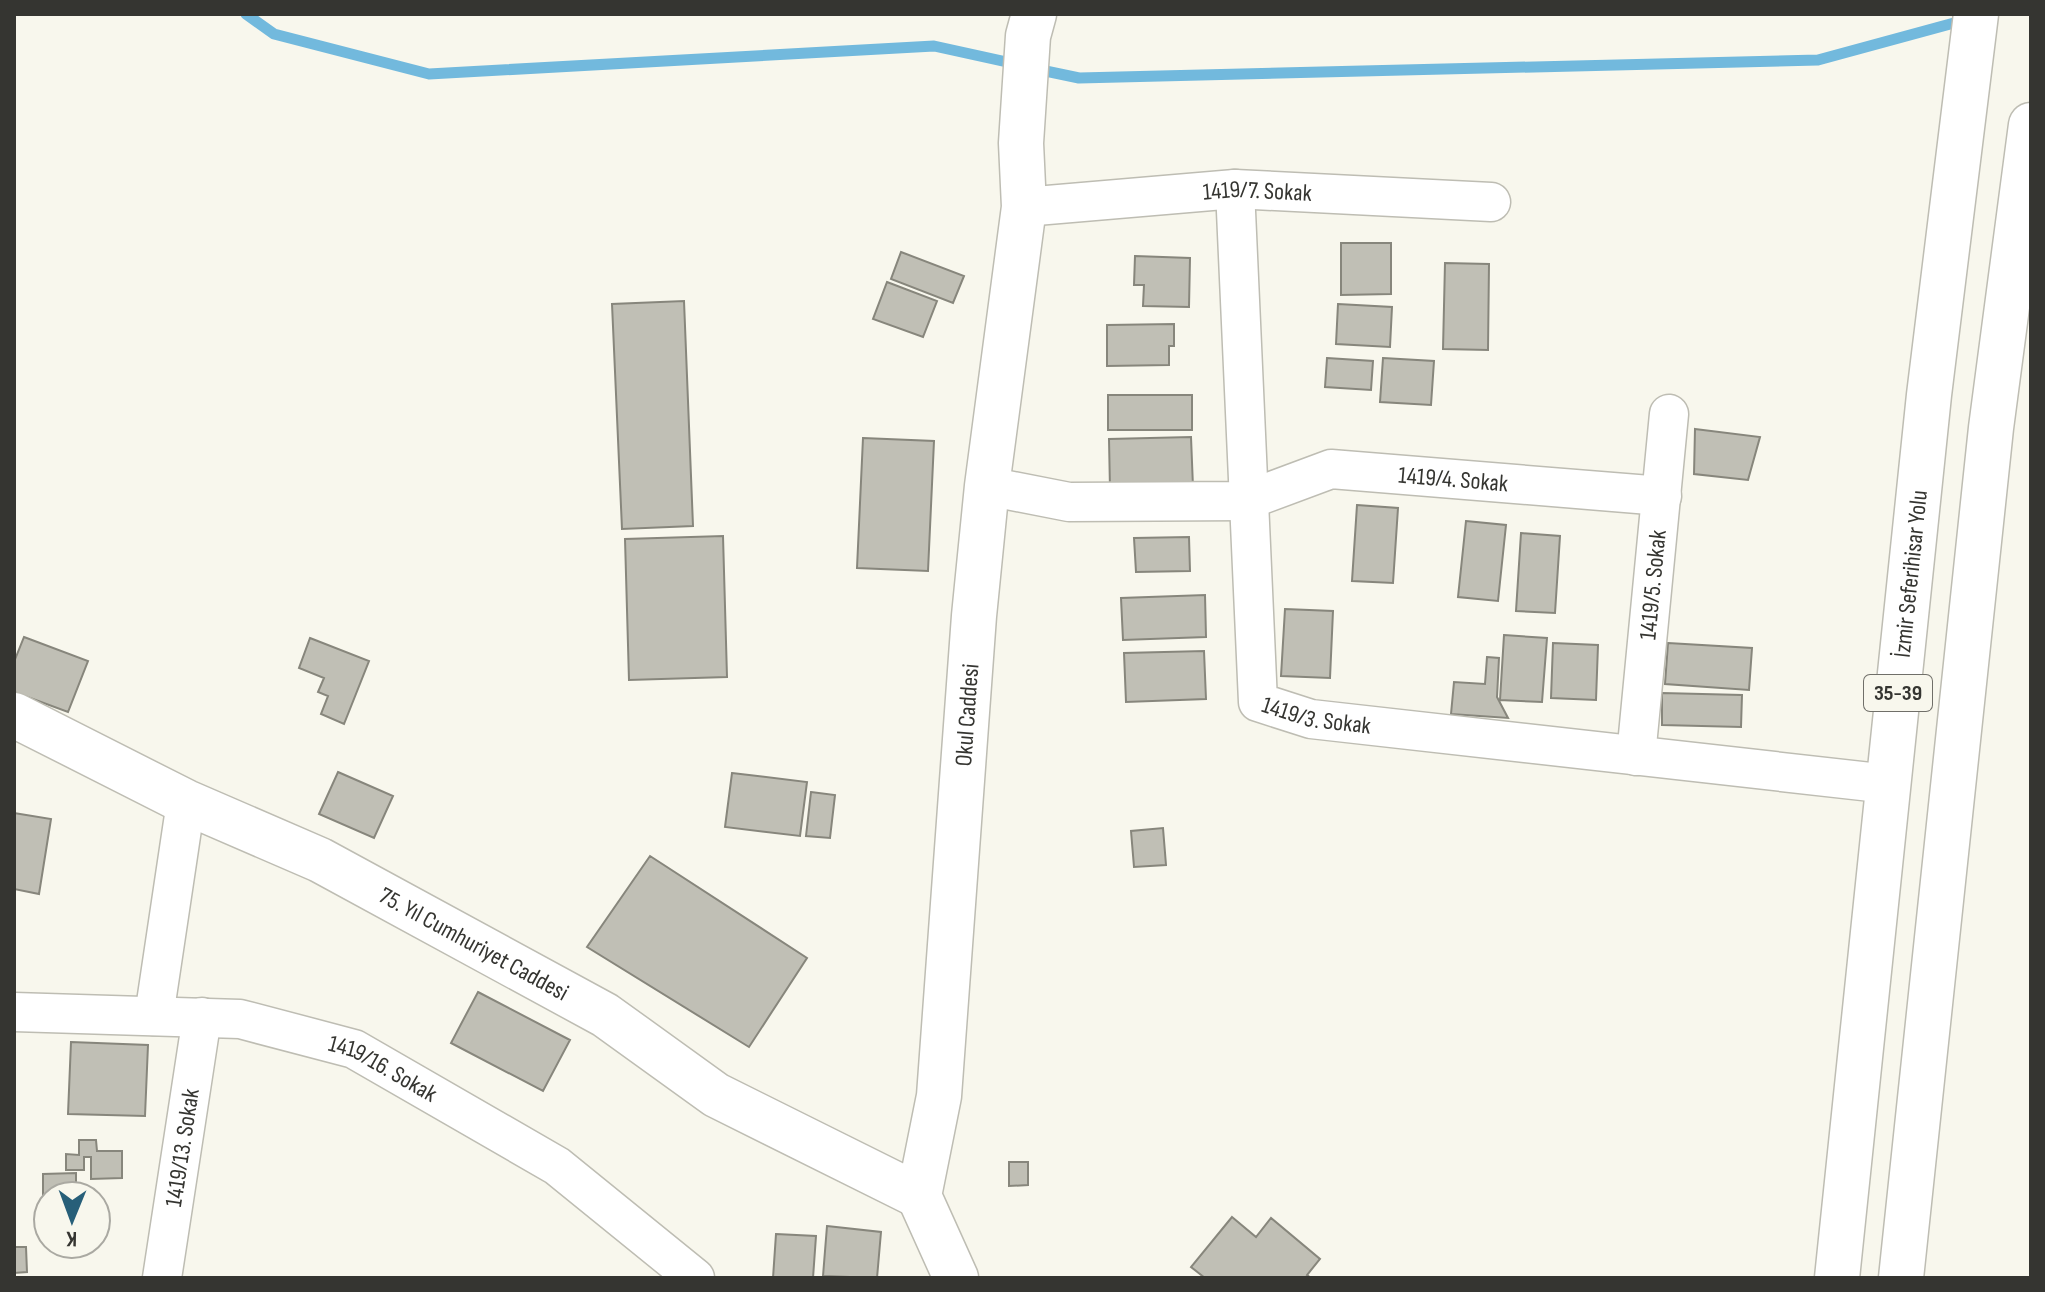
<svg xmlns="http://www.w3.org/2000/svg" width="2045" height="1292" viewBox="0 0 2045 1292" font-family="'Sofia Sans Condensed',sans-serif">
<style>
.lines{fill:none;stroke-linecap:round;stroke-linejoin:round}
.stream{stroke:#72b9dd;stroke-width:11}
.building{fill:#c0bfb5;stroke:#87867c;stroke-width:2}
.minor-casing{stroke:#bebdb3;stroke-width:41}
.tertiary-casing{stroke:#bebdb3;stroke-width:47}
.primary-casing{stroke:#bebdb3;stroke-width:47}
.minor{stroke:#fff;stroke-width:38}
.tertiary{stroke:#fff;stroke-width:44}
.primary{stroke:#fff;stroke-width:44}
.labels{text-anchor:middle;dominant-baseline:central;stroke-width:6;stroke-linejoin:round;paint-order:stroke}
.shield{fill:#f8f7ed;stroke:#706f69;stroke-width:2}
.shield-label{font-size:22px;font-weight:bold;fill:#353531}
.street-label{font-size:24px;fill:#353531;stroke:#f8f7ed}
</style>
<rect width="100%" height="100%" fill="#f8f7ed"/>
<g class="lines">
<path class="stream" d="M246 14 274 34 429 74 934 46 1016 64
M1036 69 1079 78 1818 60 1965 20"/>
</g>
<path class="building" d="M1341 243H1391V294L1341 295Z
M901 252 964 276 953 303 891 279Z
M1135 256 1190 258 1189 307 1143 306 1144 285H1134Z
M1445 263 1489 264 1488 350 1443 349Z
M887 282 937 301 923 337 873 319Z
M684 301 693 526 622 529 612 304Z
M1338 304 1392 307 1390 347 1336 344Z
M1174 324V346H1169V365L1107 366V325Z
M1327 358 1373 361 1371 390 1325 387Z
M1383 358 1434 361 1431 405 1380 402Z
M1108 395H1192V430H1108Z
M1695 429 1760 437 1748 480 1694 474Z
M1191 437 1193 487 1110 489 1109 439Z
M863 438 934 441 928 571 857 568Z
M1357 505 1398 508 1393 583 1352 581Z
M1466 521 1506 525 1498 601 1458 597Z
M1521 533 1560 536 1555 613 1516 611Z
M723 536 727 677 629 680 625 539Z
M1189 537 1190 571 1136 572 1134 538Z
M1205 595 1206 637 1123 640 1121 598Z
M1285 609 1333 611 1330 678 1281 676Z
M1504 635 1547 638 1542 702 1500 700Z
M24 637 88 661 68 712 14 692V662Z
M310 638 369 661 344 724 321 714 328 696 318 692 324 678 299 668Z
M1553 643 1598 645 1596 700 1551 698Z
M1668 643 1752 648 1749 690 1665 684Z
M1204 651 1206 699 1126 702 1124 653Z
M1487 657 1499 658 1497 697 1508 718 1451 714 1454 682 1485 684Z
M1662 693 1742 695 1741 727 1662 725Z
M338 772 393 796 374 838 319 814Z
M732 773 807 782 800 836 725 827Z
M811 792 835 795 830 838 806 836Z
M14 813 51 819 39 894 14 889Z
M1163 828 1166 865 1134 867 1131 831Z
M650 856 807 958 749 1047 587 947Z
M478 992 570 1040 543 1091 451 1043Z
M71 1042 148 1045 145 1116 68 1114Z
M79 1140H96L97 1151H122V1178L91 1179V1157H84V1170H66V1154L79 1155Z
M1009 1162H1028V1185L1009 1186Z
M76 1173V1196L43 1197V1174Z
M1232 1217 1256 1237 1271 1218 1320 1259 1307 1275 1311 1278H1205L1191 1267Z
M827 1226 881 1232 877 1278 823 1276Z
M776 1234 816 1236 813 1278H773Z
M14 1247H26L27 1272 14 1273Z"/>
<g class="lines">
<g class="minor-casing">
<g id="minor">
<path id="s1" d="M1235 189 1258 702 1311 719 1889 784"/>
<path id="s2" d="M1024 207 1235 189 1491 202"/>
<path id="s3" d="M987 486 1069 502 1245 501 1331 469 1662 496"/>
<path id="s4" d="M1636 756 1669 414"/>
<path id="s5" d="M14 1012 240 1019 354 1049 557 1166 695 1278"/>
<path d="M154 1016 186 802"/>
<path id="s6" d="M162 1278 202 1017"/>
</g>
</g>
<g class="tertiary-casing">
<g id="tertiary">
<path id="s7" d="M14 715 186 802 320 860 605 1015 716 1095 919 1196"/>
<path id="s8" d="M956 1278 919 1196 939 1096 974 616 987 486 1024 207 1021 143 1028 36 1034 14"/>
</g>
</g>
<g class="primary-casing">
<g id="primary">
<path id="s9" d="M1837 1278 1929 395 1976 14"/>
<path d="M1901 1278 1991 428 2031 125"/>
</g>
</g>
<use href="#minor" class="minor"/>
<use href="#tertiary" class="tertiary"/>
<use href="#primary" class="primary"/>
</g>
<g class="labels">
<rect class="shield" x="1864" y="675" width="68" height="36" rx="6"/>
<g class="shield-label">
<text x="1898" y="693">35-39</text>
</g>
<g class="street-label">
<text stroke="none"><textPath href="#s2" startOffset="234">1419/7. Sokak</textPath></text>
<text stroke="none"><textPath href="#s3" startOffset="474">1419/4. Sokak</textPath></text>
<text stroke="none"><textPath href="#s9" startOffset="708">İzmir Seferihisar Yolu</textPath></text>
<text stroke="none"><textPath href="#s4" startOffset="172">1419/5. Sokak</textPath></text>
<text stroke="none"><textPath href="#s1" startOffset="574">1419/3. Sokak</textPath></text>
<text stroke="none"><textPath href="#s8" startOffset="574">Okul Caddesi</textPath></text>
<text stroke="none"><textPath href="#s7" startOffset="514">75. Yıl Cumhuriyet Caddesi</textPath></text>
<text stroke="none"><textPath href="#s5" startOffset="378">1419/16. Sokak</textPath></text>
<text stroke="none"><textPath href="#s6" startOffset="132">1419/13. Sokak</textPath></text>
</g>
</g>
<rect width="2045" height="1292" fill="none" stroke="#353531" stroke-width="32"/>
<g transform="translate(72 1220) rotate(181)"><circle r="38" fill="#f8f7ed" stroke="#aaa9a2" stroke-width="2"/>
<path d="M0-6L14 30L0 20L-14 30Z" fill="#275f79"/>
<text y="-12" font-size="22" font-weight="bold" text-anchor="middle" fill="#353531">K</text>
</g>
</svg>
